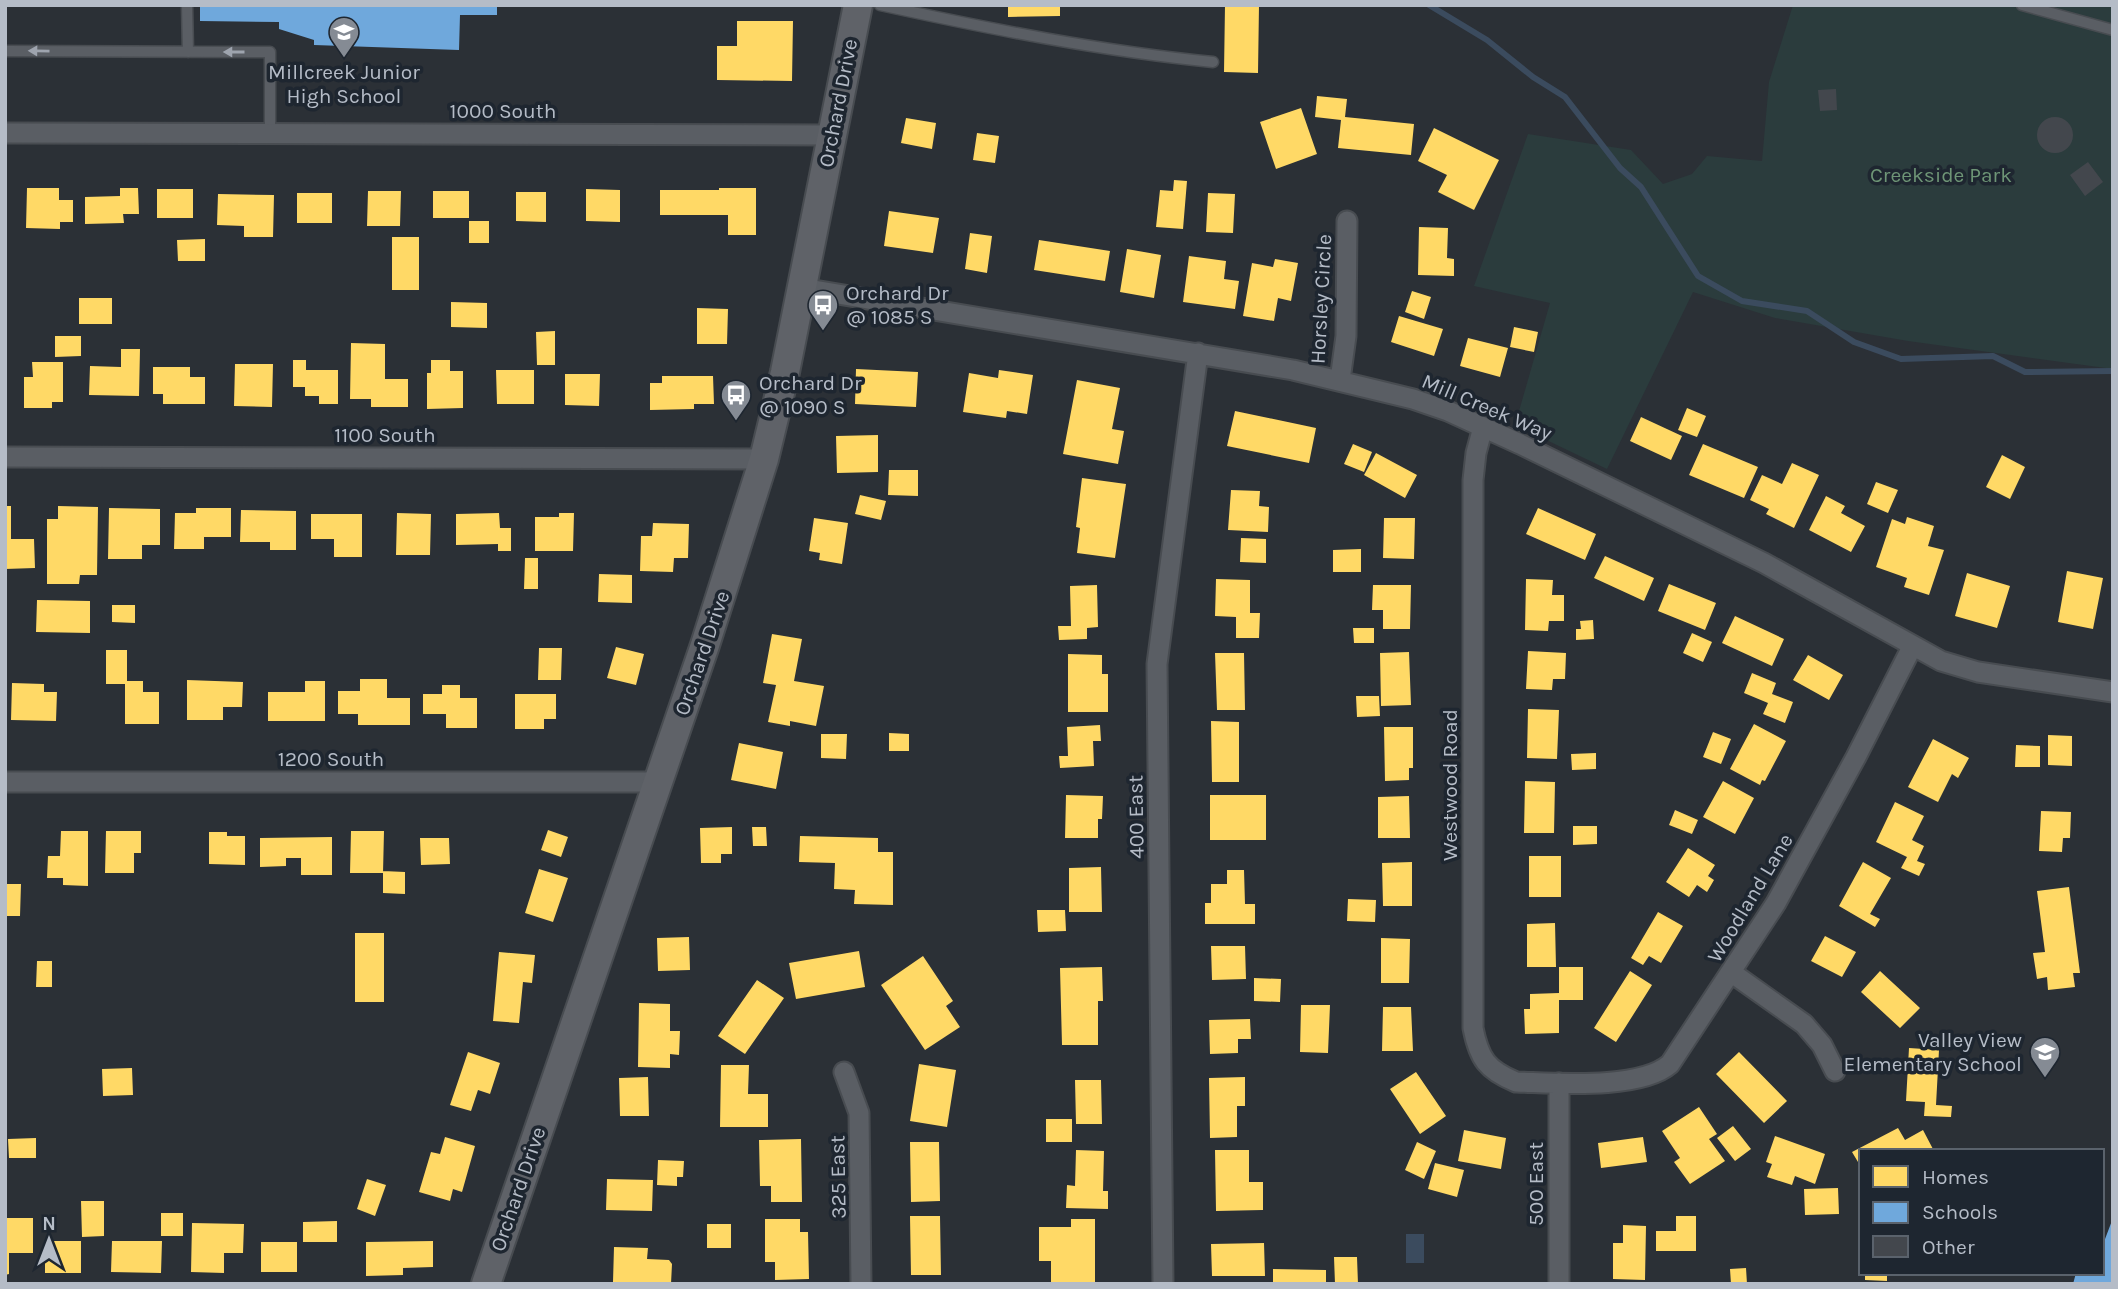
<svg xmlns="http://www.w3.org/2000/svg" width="2118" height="1289" viewBox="0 0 2118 1289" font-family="Karla,sans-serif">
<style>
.green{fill:#2b3c3d}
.water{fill:#3b4b5e}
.homes{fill:#ffd966}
.schools{fill:#6fa8dc}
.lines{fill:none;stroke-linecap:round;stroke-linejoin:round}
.stream{stroke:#3b4b5e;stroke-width:6}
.building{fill:#43474d}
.lane-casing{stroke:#484c51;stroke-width:13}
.street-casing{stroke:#484c51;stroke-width:23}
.secondary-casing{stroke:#484c51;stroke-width:32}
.lane{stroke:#5a5e64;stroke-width:10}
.street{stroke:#5a5e64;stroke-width:19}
.secondary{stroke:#5f6268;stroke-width:28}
.oneway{fill:#9ea4ae}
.labels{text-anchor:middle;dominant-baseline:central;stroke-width:7;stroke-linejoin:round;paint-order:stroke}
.poi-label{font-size:21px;fill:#b5bcc7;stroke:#1e2630;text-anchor:start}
.street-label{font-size:21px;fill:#b5bcc7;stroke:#1e2630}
.park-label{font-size:21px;fill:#6e9576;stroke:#1e2630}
</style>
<rect width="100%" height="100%" fill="#2b3036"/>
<path class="green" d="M1793 5H2113V369L1908 341 1775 318 1693 292 1607 469 1515 425 1550 303 1474 286 1528 134 1631 150 1663 184 1692 174 1707 156 1762 161 1769 82Z"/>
<path class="water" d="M1406 1234H1424V1263H1406Z"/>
<path class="homes" d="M1008 5H1060V16L1008 17Z
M1225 5H1259L1258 73 1224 72Z
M737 21H793L792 81 717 80V46H737Z
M1317 96 1347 99 1345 117 1414 124 1411 155 1338 148 1341 120 1315 117Z
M1301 108 1317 154 1276 169 1260 122Z
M906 118 936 123 932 149 901 143Z
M1434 128 1499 160 1474 210 1438 192 1447 175 1418 161Z
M977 133 999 136 995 163 973 160Z
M1174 180 1187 181 1183 229 1156 227 1160 190 1173 191Z
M27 188H59V200H73V222H60V229L26 228Z
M120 188H138L139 214H123L124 223 85 224V197L120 196Z
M719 188H756V235H728V215H660V190H719Z
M157 189H193V218H157Z
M586 189 620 190V222L586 221Z
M368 191H401L400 226H367Z
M433 191H469V218H433Z
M516 192H546V222L516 221Z
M297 193H332V223H297Z
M1208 193 1235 194 1233 233 1206 232Z
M218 194 274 195 273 237H244V226L217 225Z
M889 211 939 218 933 253 884 246Z
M469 221H489V243H469Z
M1419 227 1448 228 1447 258 1454 259V276L1418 275Z
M970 233 992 236 987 273 965 269Z
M392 237H419V290H392Z
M205 239V261H178L177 240Z
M1039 240 1110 251 1105 281 1034 270Z
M1127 249 1161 255 1154 298 1120 292Z
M1189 256 1226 261 1224 279 1239 281 1235 309 1183 302Z
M1275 259 1298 263 1291 301 1278 298 1274 321 1243 316 1252 263 1273 267Z
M1412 291 1431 297 1424 319 1405 312Z
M79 298H112V324H79Z
M451 302 487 303V328L451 327Z
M697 308 728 309 727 344H697Z
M1399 316 1443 329 1434 356 1391 342Z
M1514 327 1538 332 1534 352 1510 347Z
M555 331V365H537L536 332Z
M55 336H81V356L55 357Z
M1468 338 1508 348 1500 377 1460 366Z
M351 343 385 344V379H408V407H371V399H350Z
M121 349H140L139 396 89 395 90 366 121 367Z
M293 360H306V370H338V404H319V396H305V387H293Z
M431 360H450V371H463V408L427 409V373H431Z
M32 362H63V402H52V408H24V377H33Z
M235 364H273L272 407 234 406Z
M153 367H190V377H205V404H163V394H153Z
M856 369 918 372 916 407 855 404Z
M496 370H534V404H497Z
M999 370 1033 375 1027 414 1007 411 1006 418 963 412 969 373 998 378Z
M565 374H600L599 406 565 405Z
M662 376H713L714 404H694V409L650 410V383H662Z
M1077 380 1120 388 1112 429 1124 431 1118 464 1063 454Z
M1687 408 1706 416 1697 437 1678 430Z
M1235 411 1316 428 1309 463 1227 446Z
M1641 417 1682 436 1671 460 1630 441Z
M878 435V472L837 473 836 436Z
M1353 444 1372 452 1364 472 1344 464Z
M1703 444 1758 467 1744 498 1689 475Z
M1376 453 1417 475 1405 498 1364 475Z
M2002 455 2025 467 2010 499 1986 487Z
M1792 463 1819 475 1794 528 1766 514 1769 509 1750 500 1762 475 1782 484Z
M889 470H918V496L888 495Z
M1082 478 1126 484 1115 558 1077 553 1080 528 1076 527Z
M1876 482 1898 490 1888 513 1867 504Z
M1231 490 1260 491 1259 506 1269 507 1268 532 1228 530Z
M860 495 886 501 881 520 855 514Z
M1826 496 1845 506 1841 513 1865 526 1851 552 1809 530Z
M5 506H11V539H34L35 568 5 569Z
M58 506 98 507 97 575H80L79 584H47V519H58Z
M109 508 160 509V545H142V559H108Z
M196 508H231V537H204V549H174L175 513H196Z
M1538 508 1596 534 1585 560 1526 534Z
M241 510 296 511V550H270V542H240Z
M397 513 431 514 430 555H396Z
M499 513 500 528H511V551H498V544L456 545V514Z
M559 513H574L573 551H535V517H559Z
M311 514H362V557H334V539H311Z
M1907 517 1934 526 1928 546 1944 550 1929 595 1904 587 1907 578 1876 567 1892 519 1905 524Z
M814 518 848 523 842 564 819 560 820 553 809 551Z
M1384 518H1415L1414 559 1383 558Z
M653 523 689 524 688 558H674L673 572 640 571 641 536H652Z
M1241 538 1266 539V563L1240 562Z
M1361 549V572H1333V550Z
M1605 556 1654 578 1644 601 1594 578Z
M525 558H538V589H524Z
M2067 571 2103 578 2093 629 2058 622Z
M1967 573 2010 586 1997 628 1955 616Z
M599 574 632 575V603L598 602Z
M1216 579 1250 580V613H1260L1259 638H1236V617L1215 616Z
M1526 579 1553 580 1552 595H1564V621H1549L1548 631 1525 630Z
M1669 584 1716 603 1705 630 1658 611Z
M1097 585 1098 627 1087 628V639L1059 640 1058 626H1071L1070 586Z
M1373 585H1411L1410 629H1383V610H1372Z
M37 600 90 601V633L36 632Z
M112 605H135V623L112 622Z
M1735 616 1784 639 1772 666 1722 643Z
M1593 620 1594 639 1576 640V629H1581L1580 621Z
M1353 628H1374V643H1354Z
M1692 633 1712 642 1703 662 1683 653Z
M772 634 802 639 794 681 824 686 816 726 790 721V726L768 722 776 685 763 683Z
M616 647 644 654 636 685 607 678Z
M539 648H562L561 680H538Z
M106 650H127V681H143V692H159V724H125V684H106Z
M1528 651 1566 653 1565 679H1553L1552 690 1526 689Z
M1409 652 1411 705 1381 706 1380 653Z
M1215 653H1244L1245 710H1217Z
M1068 654 1102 655V674H1108V712H1068Z
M1808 655 1843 675 1829 700 1793 680Z
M1752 673 1776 683 1772 694 1793 702 1785 723 1763 714 1768 703 1744 693Z
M360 679H387V698H410V725H358V714H338V691H360Z
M187 680 243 682 242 707H223V720H187Z
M305 681H325V721H268V692H305Z
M12 683 44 684V692H57L56 721 11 720Z
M442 685H460V698H477V728H446V714H423V694H442Z
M515 694H556V719H544V729H515Z
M1356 696H1379L1380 716 1357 717Z
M1528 709 1559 710 1557 759 1527 758Z
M1211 721 1239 722V782H1212Z
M1754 724 1786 741 1765 781 1762 780 1760 785 1730 769Z
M1100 725 1101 741H1093L1094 766 1060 768 1059 756H1068L1067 727Z
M1384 727H1413V768H1409V780L1385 781Z
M1713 732 1731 739 1721 764 1703 757Z
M889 733 909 734V751H889Z
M821 734H847L846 759 821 758Z
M2048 735 2072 736V766L2048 765Z
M1933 739 1969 758 1958 778 1952 774 1938 802 1908 787Z
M739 743 783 752 776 789 731 780Z
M2016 745 2040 746V767H2015Z
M1596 753V769L1572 770 1571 754Z
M1525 781 1555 782 1554 833H1524Z
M1723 781 1754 798 1735 834 1703 817Z
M1066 795 1103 796 1102 819H1098V838H1065Z
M1210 795H1266V840H1210Z
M1409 796 1410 838H1378V797Z
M1895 802 1924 816 1912 840 1924 846 1917 861 1925 864 1919 876 1901 868 1907 857 1876 842Z
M1675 810 1698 820 1692 834 1669 825Z
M2041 811 2071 812 2070 838H2063L2062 852 2039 851Z
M1573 826H1597V844L1573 845Z
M732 827V854H721V863H701L700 828Z
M752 827H766L767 846H753Z
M548 830 568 837 561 857 541 850Z
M61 831H88V886L63 885V878H47L48 856H60Z
M106 831H141V853H134V873H105Z
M351 831H384L383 873H350Z
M209 832H227V836H245V865L209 864Z
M800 836 878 838V852H893V905L854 904 855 890 834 889 835 863 799 862Z
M332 837V875H301V858H286V866L260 867V838Z
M420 838H449L450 864 421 865Z
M1688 848 1715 865 1708 876 1714 880 1707 892 1697 885 1689 897 1666 882Z
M1529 856H1561V897H1529Z
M1412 862V906H1383L1382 863Z
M1863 862 1891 878 1870 914 1880 919 1875 927 1839 906Z
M1101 867 1102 912H1069V868Z
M539 869 568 878 553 922 525 913Z
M1227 870H1244L1245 904H1255V924H1205V903H1211V884H1227Z
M383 871 405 872V894L383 893Z
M5 884H21L20 916H5Z
M2069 887 2080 973H2073L2075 987 2048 990 2047 977 2037 979 2033 953 2045 952 2037 891Z
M1348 899 1376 900 1375 922 1347 921Z
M1037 910H1065L1066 931 1038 932Z
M1658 912 1683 926 1661 963 1649 956 1643 965 1631 958Z
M1555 923 1556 967H1527V924Z
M355 933H384V1002H355Z
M1825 936 1856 952 1842 977 1811 961Z
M689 937 690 970 658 971 657 938Z
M1381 938 1410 939 1409 983H1381Z
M1211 946H1245L1246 979 1212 980Z
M859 951 865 987 796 999 789 963Z
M499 952 535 955 532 983 523 982 519 1023 493 1021Z
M923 956 953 1001 946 1006 960 1027 925 1050 881 985Z
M37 961H52V987H36Z
M1102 967 1103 1001H1098V1045H1062L1060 968Z
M1559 967H1583V1000H1559V1033L1525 1034 1524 1009H1530V994L1559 993Z
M1630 971 1652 985 1616 1042 1594 1028Z
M1880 971 1920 1008 1900 1028 1861 992Z
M1254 978 1281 979 1280 1002 1254 1001Z
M757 980 784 998 745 1054 718 1036Z
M639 1003 670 1004V1031H680L679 1055 670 1054V1068L638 1067Z
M1301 1005H1330L1328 1053 1300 1052Z
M1383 1007H1411L1413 1051H1382Z
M1250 1019 1251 1039H1238V1053L1210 1054 1209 1020Z
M1909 1048 1939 1050 1936 1105 1952 1106 1951 1117 1924 1116 1925 1102 1906 1101Z
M468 1052 500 1063 490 1094 478 1090 471 1111 450 1105Z
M1739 1052 1787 1101 1764 1123 1716 1074Z
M919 1064 956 1070 947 1127 910 1121Z
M721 1065H749L748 1094H768V1127H720Z
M132 1068 133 1095 103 1096 102 1069Z
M1416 1072 1446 1116 1420 1134 1390 1089Z
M648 1077 649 1116H620L619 1078Z
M1245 1077V1106H1237V1137L1210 1138 1209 1078Z
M1075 1080H1101L1102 1124H1076Z
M1699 1107 1717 1134 1709 1139 1725 1161 1690 1184 1674 1162 1680 1158 1662 1131Z
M1046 1119H1072V1142H1046Z
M1733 1126 1751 1149 1735 1161 1717 1138Z
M1898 1128 1905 1140 1923 1130 1934 1151H1861V1167L1852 1152Z
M1464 1130 1506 1138 1501 1169 1458 1161Z
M1775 1136 1825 1154 1815 1184 1795 1176 1792 1185 1767 1177 1772 1164 1766 1162Z
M445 1137 475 1146 462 1192 453 1189 450 1201 419 1192 431 1152 440 1154Z
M1643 1137 1647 1162 1601 1168 1598 1143Z
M36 1138V1158H9L8 1139Z
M801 1139 802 1202H771V1186H760L759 1140Z
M910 1142H939L940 1201 911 1202Z
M1417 1142 1436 1151 1424 1179 1405 1170Z
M1076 1150 1104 1151 1103 1191H1108V1209L1066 1208 1067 1185 1075 1186Z
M1215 1150H1249V1182H1263V1210L1216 1211Z
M658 1160 684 1161 683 1177H677V1186L657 1185Z
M1435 1163 1464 1170 1457 1197 1428 1189Z
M367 1179 386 1185 375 1216 357 1209Z
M607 1179 653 1180 652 1211 606 1210Z
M1838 1188 1839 1214 1805 1215 1804 1189Z
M81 1201H104V1236L82 1237Z
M161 1213H183V1236H161Z
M910 1216H940L941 1275H911Z
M1676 1216H1696V1251H1656V1231H1676Z
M5 1218H33V1253H9V1274L5 1275Z
M765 1219H800V1232H808L809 1279 775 1280V1262H765Z
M1071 1219H1095V1284H1051V1261H1039V1227H1071Z
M337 1221V1242H303V1222Z
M192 1223 244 1224 243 1253H224V1273L191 1272Z
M707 1224H731V1248H707Z
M1623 1225 1646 1226 1645 1280 1613 1279V1243H1623Z
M45 1241H81V1273H45Z
M112 1241H162L161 1273 111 1272Z
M433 1241V1267L403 1268V1275L366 1276V1242Z
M261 1242H297V1272H261Z
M1264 1243 1265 1276H1212L1211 1244Z
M614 1247 648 1248 647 1259 669 1260 672 1264 671 1284 613 1282Z
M1334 1257H1357L1358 1284H1335Z
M1746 1268 1747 1284H1731L1730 1269Z
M1273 1269 1326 1270V1284H1273Z
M1865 1273H1887V1281L1865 1280Z"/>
<path class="schools" d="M200 5H497V15H460L459 50 314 45V40L279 29V22L200 21Z
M2113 1218V1284H2073L2076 1273H2102V1247Z"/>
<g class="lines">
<path class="stream" d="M1429 5 1487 40 1533 77 1565 97 1620 168 1641 187 1698 276 1742 301 1807 311 1854 342 1901 359 1993 356 2025 372 2113 371"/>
</g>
<path class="building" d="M1836 89 1837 110 1820 111 1818 90Z
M2037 135a18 18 0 1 1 36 0a18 18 0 1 1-36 0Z
M2088 162 2103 182 2085 196 2070 175Z"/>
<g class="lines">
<g class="lane-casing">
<path id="lane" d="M187 5 188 52
M880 5C990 29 1101 51 1213 62
M2022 5 2113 30
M5 51 270 52V133"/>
</g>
<g class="street-casing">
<path id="street" d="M5 133 832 135
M802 288 1293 370 1413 399 1448 411 1520 444 1764 563 1941 661 1978 672 2113 692
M1340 380 1346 336 1347 221
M1483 427 1476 453 1473 480V1028C1479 1059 1487 1070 1516 1082 1556 1083 1640 1090 1670 1064L1776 903 1856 757 1912 647
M5 457 764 459
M5 782H657
M1732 973 1804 1024 1822 1045 1835 1071
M844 1072 859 1113 861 1284
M1559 1083V1284
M1163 1284 1157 664 1198 353"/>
</g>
<g class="secondary-casing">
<path id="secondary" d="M486 1284 705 645 764 459 785 372 858 5"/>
</g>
<use href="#lane" class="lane"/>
<use href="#street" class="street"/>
<use href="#secondary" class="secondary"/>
</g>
<defs><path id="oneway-solid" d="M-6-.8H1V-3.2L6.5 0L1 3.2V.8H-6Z" transform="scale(1.75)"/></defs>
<g class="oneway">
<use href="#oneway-solid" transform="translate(39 51) rotate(-179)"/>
<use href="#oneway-solid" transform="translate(234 52) rotate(-180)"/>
</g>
<defs>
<g id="school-pin" transform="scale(1.575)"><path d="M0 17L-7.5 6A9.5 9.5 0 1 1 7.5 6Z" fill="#858b94" stroke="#1e2630"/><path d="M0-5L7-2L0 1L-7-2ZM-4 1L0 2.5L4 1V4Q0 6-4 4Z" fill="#fff"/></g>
<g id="bus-pin" transform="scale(1.575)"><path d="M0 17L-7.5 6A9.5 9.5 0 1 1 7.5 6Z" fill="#858b94" stroke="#1e2630"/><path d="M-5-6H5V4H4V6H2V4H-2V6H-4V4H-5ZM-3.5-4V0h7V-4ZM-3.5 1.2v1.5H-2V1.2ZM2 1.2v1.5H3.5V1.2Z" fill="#fff"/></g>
</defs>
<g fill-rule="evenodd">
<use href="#school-pin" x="344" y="32"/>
<use href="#bus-pin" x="823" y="305"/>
<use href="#bus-pin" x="736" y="395"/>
<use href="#school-pin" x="2045" y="1052"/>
</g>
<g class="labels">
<g class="poi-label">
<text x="344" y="72" text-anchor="middle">Millcreek Junior<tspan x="344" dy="24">High School</tspan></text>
<text x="846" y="293">Orchard Dr<tspan x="846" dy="24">@ 1085 S</tspan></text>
<text x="759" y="383">Orchard Dr<tspan x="759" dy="24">@ 1090 S</tspan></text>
<text x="2022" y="1040" text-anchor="end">Valley View<tspan x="2022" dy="24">Elementary School</tspan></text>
</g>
<g class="street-label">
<text transform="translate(838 103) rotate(-79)">Orchard Drive</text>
<text x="503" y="111">1000 South</text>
<text transform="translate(1321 299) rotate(-87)">Horsley Circle</text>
<text transform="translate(1487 407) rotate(23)">Mill Creek Way</text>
<text x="385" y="435">1100 South</text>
<text transform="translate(702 653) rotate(-71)">Orchard Drive</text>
<text x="331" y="759">1200 South</text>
<text transform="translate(1450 785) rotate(-90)">Westwood Road</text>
<text transform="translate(1136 817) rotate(-91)">400 East</text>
<text transform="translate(1750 898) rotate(-59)">Woodland Lane</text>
<text transform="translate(838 1177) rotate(-91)">325 East</text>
<text transform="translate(1536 1184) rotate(-90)">500 East</text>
<text transform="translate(518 1189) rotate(-71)">Orchard Drive</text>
</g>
<g class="park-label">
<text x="1941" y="175">Creekside Park</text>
</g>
</g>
<rect width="2118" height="1289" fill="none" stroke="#b5bcc7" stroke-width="14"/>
<rect x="1859" y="1149" width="245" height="126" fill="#1e2630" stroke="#5a626c" stroke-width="2"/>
<rect x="1873" y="1166" width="35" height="21" fill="#ffd966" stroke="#5a626c" stroke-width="2"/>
<text x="1922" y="1184" font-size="21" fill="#b5bcc7">Homes</text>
<rect x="1873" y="1202" width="35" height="21" fill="#6fa8dc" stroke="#5a626c" stroke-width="2"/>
<text x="1922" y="1219" font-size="21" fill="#b5bcc7">Schools</text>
<rect x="1873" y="1236" width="35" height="21" fill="#43474d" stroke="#5a626c" stroke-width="2"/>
<text x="1922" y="1254" font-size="21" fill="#b5bcc7">Other</text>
<g transform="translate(49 1240)" stroke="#1e2630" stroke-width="5" paint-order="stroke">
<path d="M0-5L12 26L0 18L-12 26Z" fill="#b5bcc7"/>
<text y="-10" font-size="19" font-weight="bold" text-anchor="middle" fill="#b5bcc7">N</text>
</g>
</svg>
